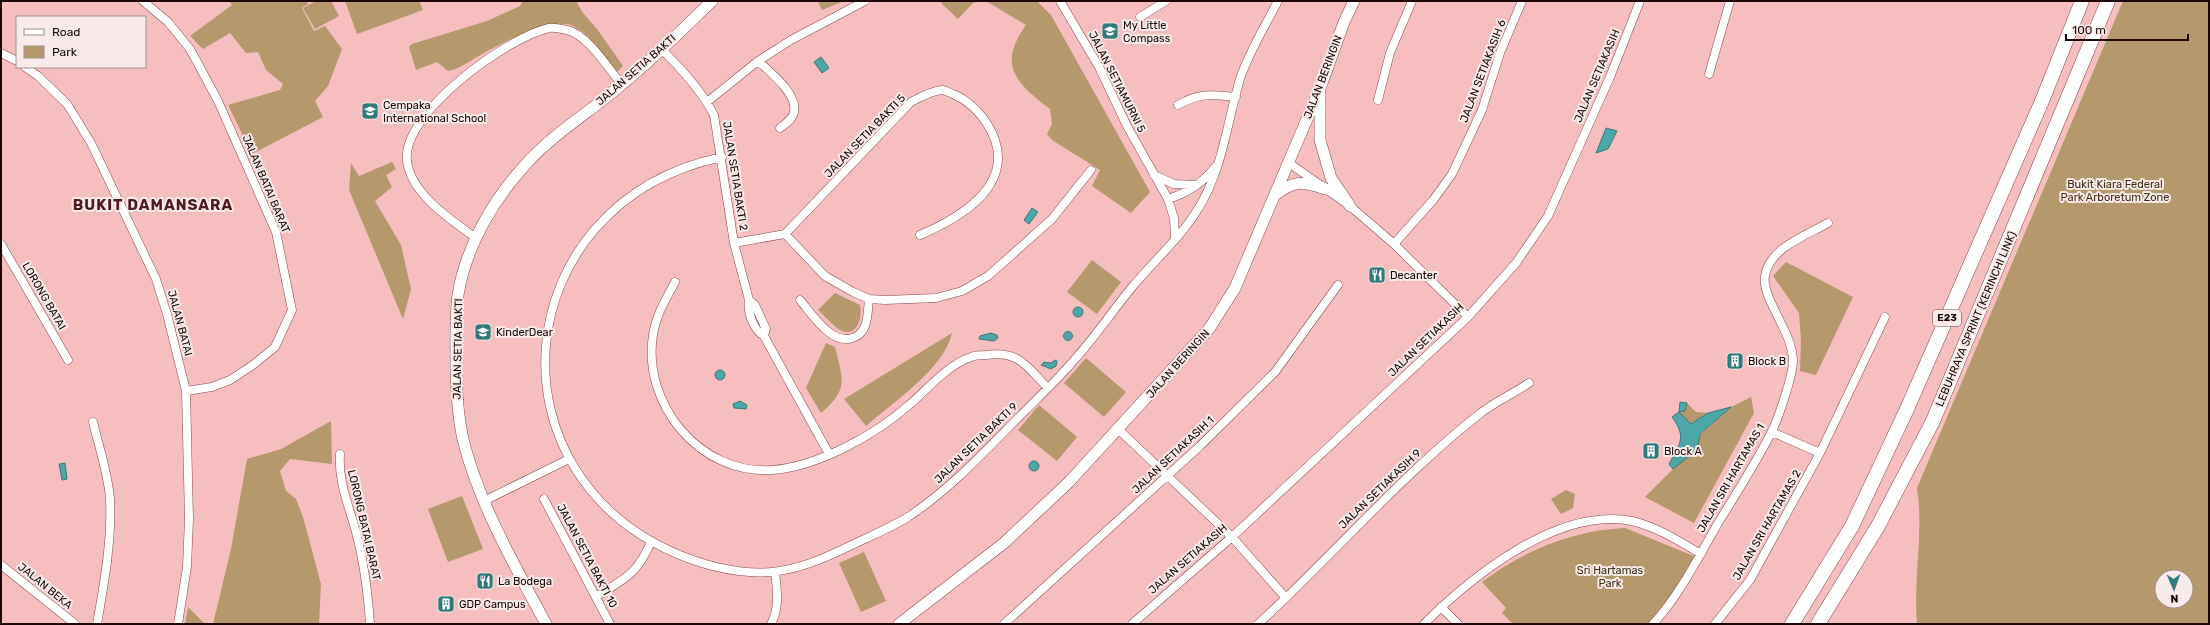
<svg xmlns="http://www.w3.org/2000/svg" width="2210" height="625" viewBox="0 0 2210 625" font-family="Rubik,sans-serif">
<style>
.green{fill:#b5986c;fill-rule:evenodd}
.water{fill:#4ca7a9;stroke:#3e7778}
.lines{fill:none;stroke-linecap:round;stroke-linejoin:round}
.street-casing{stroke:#864b4e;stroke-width:9}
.secondary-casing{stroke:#864b4e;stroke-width:12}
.highway-casing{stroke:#864b4e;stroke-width:15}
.street{stroke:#fff;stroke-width:8}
.secondary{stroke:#fff;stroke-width:11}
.highway{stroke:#fff;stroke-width:14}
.labels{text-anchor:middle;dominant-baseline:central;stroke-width:4;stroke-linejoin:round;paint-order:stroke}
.shield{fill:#faebeb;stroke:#5f4b4b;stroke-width:1}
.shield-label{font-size:10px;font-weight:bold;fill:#1c0607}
.poi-label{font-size:11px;fill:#1c0607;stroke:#faebeb;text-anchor:start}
.street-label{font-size:11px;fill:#1c0607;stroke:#faebeb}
.park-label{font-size:11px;fill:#402f15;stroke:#faebeb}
.district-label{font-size:15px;font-weight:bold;letter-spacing:1px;fill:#501a20;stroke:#faebeb}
</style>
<rect width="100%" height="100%" fill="#f6bebf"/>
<path class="green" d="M229 1H306L308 4 302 8 314 31 325 26 342 49 328 86 315 101 323 117 252 154 228 105 280 90 283 84 266 70 258 52 246 53 230 33 203 49 190 36 232 5Z
M316 1H331L339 16 315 29 303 8Z
M345 1H419L423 10 357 34Z
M523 1H576L583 13 597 29 623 66 617 72C605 57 592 37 575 27 553 14 504 42 484 53 471 60 462 68 448 71L437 62 416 70 409 47 412 44 487 21 520 6Z
M818 1H844L822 10Z
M943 1H981L973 3 958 19 941 3Z
M986 1H1037L1051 15 1150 192 1131 213 1092 186 1100 170 1052 140 1047 134 1052 124 1050 109C1016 83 997 65 1026 25Z
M2123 1H2209V624H1917C1913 578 1924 533 1917 488ZM2162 577H2186V601H2162Z
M392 162 396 169 386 175 392 187 375 201 401 245 411 289 403 319 349 190 351 163 359 176Z
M1092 260 1121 282 1097 314 1067 292Z
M1786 262 1853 297 1816 375 1800 371 1801 341 1799 313 1773 276Z
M835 293 860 305C863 317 857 339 840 330 832 325 825 316 818 310Z
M952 333C945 368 892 403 866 426L844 399Z
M826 343 835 347C843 380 849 389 821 413L806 388Z
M1086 358 1126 392 1104 417 1064 383Z
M1751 397 1754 413 1694 523 1645 497 1673 469 1697 450 1700 435 1731 407Z
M1687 403 1696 412 1708 413 1691 424 1679 412 1685 410Z
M1039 405 1077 437 1057 461 1018 430Z
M331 421 332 464 290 459 280 471 286 491 296 499 303 517 321 584 319 624H213L231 549 247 459 281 449Z
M1566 490 1575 494 1573 508 1561 514 1551 499Z
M462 496 483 549 448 562 428 509Z
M1625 528 1696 557 1682 582 1651 624H1513L1502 613 1506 608 1482 582C1522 551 1574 530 1625 528Z
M864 552 886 601 861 612 839 563Z
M188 607 205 624H185Z"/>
<path class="water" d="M821 57 829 68 822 73 814 62Z
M1606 128 1617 131 1608 149 1596 153Z
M1032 208 1038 212 1029 224 1024 220Z
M1073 312a5 5 0 1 1 10 0a5 5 0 1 1-10 0Z
M1063.5 336a4.5 4.5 0 1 1 9 0a4.5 4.5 0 1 1-9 0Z
M991 333 997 335 998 338 994 341 979 339 980 336Z
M1055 360 1057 361 1056 366 1051 369 1041 365 1044 362 1051 363Z
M715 375a5 5 0 1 1 10 0a5 5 0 1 1-10 0Z
M740 401 747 405 746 409 734 408 733 404Z
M1680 402 1687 403 1685 411 1679 412 1691 424 1708 413 1731 407 1700 434 1697 450 1673 469 1669 464C1680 444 1687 437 1672 417L1679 412Z
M1029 466a5 5 0 1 1 10 0a5 5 0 1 1-10 0Z
M65 463 67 479 62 480 59 464Z"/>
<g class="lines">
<g class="street-casing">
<path id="street" d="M143 1 168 22 190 49 218 101 276 232 292 310 275 347 253 365 230 380 212 387 186 391
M1060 1 1099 67 1127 126 1168 199 1174 218 1175 238
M1140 17 1166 1
M660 48C681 68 701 90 714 115L734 243 749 300C747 311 753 330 764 336L829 454
M1 53 17 61
M758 61C770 72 798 94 794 112 793 119 785 124 780 128
M25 67 38 76 67 104 91 143 156 279 167 314 186 391 189 519 187 567 178 624
M1709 74 1730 1
M1378 100 1390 53 1412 1
M707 102 758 61 791 40 865 1
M1178 105C1200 92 1212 95 1236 97
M722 157C504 203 481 482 690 559 720 570 758 577 789 569 813 564 835 553 856 543 873 535 892 527 908 517 952 488 988 448 1025 411 1042 394 1060 377 1075 359 1096 336 1113 310 1133 286 1155 260 1181 237 1198 209 1223 169 1227 122 1240 79 1249 52 1265 26 1278 1
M1289 163 1350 206 1394 244 1468 317
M1154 175 1174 184 1196 185
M1168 199C1187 193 1203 183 1215 167
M785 234 825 276 853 292 869 299 885 300 936 298 962 291 988 276 1052 219 1091 170
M476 238C451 220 411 194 407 161 401 113 508 37 549 28 554 27 562 29 567 30 588 35 608 68 622 85
M734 243 785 234 911 102C920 97 931 91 942 90 945 90 950 93 953 94 979 105 1003 138 997 167 991 200 948 223 920 235
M1 244 68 360
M1394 244 1434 199 1452 174 1482 110 1500 53 1522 1
M675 282C666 299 656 315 653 335 642 404 700 475 772 470 817 467 875 435 909 405 928 389 947 365 971 357 975 355 981 355 986 355 1019 350 1026 366 1048 388
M749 300 755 305 766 329 764 336
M800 300C812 314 833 348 855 337 859 335 863 331 865 326 868 318 868 308 869 299
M93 422C99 447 108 473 110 499 112 541 104 584 97 624
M1118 429 1232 537 1286 598
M1772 432 1820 453
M340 454C338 482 349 506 356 532 364 562 368 594 370 624
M544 499 610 624
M484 501 569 459
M1 565 75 624
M597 596C626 578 637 574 651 542
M1441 607 1458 624
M771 624C780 607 777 590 775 572
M1004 624 1200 446 1275 372 1338 285
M1132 624 1232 537 1468 317 1516 263 1548 216 1610 77 1640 1
M1258 624C1334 555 1401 475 1482 412 1497 401 1514 393 1529 383
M1424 624C1472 576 1559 506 1632 521 1657 527 1679 541 1701 554
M1653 624C1679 596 1698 558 1717 525 1735 495 1755 465 1771 433 1778 420 1793 375 1793 361 1793 332 1761 298 1765 276 1769 248 1807 235 1828 223
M1715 624 1750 580 1820 453 1885 317"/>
</g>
<g class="secondary-casing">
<path id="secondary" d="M1320 93V140L1331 178 1350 206
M1275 195C1295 179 1302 182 1326 189
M546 624C516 568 482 509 465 447 458 422 457 395 456 370 456 346 455 318 458 295 466 246 493 200 526 164 554 133 590 112 621 85 653 59 682 30 712 1
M899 624 1004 543 1069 482 1209 329 1235 288 1321 86 1344 22 1354 1"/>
</g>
<g class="highway-casing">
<path id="highway" d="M1792 624 1852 526 1907 409 2042 101 2082 1
M1818 624 1878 526 1933 421 2108 1"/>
</g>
<use href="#street" class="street"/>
<use href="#secondary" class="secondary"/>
<use href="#highway" class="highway"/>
</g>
<defs>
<g id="school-square" transform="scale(0.9)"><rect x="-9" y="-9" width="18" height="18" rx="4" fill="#317a7c" stroke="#faebeb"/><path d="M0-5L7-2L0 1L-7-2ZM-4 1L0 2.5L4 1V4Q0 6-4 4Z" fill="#fff"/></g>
<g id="restaurant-square" transform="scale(0.9)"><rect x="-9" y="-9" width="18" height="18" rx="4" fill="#317a7c" stroke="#faebeb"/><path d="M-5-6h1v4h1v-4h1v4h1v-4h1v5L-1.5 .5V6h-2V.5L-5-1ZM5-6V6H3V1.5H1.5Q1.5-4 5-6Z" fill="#fff"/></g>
<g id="building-square" transform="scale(0.9)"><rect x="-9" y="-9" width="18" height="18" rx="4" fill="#317a7c" stroke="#faebeb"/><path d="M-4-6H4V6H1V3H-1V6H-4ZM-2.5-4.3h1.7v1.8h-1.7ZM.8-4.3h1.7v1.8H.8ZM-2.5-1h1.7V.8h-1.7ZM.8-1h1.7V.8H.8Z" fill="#fff"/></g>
</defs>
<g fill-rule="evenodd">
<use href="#school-square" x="1110" y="31"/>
<use href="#school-square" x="370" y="111"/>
<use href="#restaurant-square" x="1377" y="275"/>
<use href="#school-square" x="483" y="332"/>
<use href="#building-square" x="1735" y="361"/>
<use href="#building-square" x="1651" y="451"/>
<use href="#restaurant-square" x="485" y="581"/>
<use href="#building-square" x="446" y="604"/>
</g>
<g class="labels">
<rect class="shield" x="1933" y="310" width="28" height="16" rx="3"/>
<g class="shield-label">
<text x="1947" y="318">E23</text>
</g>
<g class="poi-label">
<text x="1123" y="25">My Little<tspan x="1123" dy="13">Compass</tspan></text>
<text x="383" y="105">Cempaka<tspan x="383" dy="13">International School</tspan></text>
<text x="1390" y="275">Decanter</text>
<text x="496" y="332">KinderDear</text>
<text x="1748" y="361">Block B</text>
<text x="1664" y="451">Block A</text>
<text x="498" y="581">La Bodega</text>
<text x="459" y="604">GDP Campus</text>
</g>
<g class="street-label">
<text transform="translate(636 70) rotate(-41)">JALAN SETIA BAKTI</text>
<text transform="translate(1483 71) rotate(-69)">JALAN SETIAKASIH 6</text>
<text transform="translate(1597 76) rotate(-67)">JALAN SETIAKASIH</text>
<text transform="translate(1323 77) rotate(-69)">JALAN BERINGIN</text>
<text transform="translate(1117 82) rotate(63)">JALAN SETIAMURNI 5</text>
<text transform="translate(865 136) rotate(-46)">JALAN SETIA BAKTI 5</text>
<text transform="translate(735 176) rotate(81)">JALAN SETIA BAKTI 2</text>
<text transform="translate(266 184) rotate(67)">JALAN BATAI BARAT</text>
<text transform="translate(44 296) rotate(60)">LORONG BATAI</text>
<text transform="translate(1976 319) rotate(-67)">LEBUHRAYA SPRINT (KERINCHI LINK)</text>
<text transform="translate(180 323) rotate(75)">JALAN BATAI</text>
<text transform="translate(1426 340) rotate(-44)">JALAN SETIAKASIH</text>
<text transform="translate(458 349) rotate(-89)">JALAN SETIA BAKTI</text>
<text transform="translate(1178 364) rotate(-48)">JALAN BERINGIN</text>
<text transform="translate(976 443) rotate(-44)">JALAN SETIA BAKTI 9</text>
<text transform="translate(1173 455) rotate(-43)">JALAN SETIAKASIH 1</text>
<text transform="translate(1731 478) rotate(-60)">JALAN SRI HARTAMAS 1</text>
<text transform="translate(1380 489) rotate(-44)">JALAN SETIAKASIH 9</text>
<text transform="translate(364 525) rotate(77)">LORONG BATAI BARAT</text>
<text transform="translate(1767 525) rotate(-60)">JALAN SRI HARTAMAS 2</text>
<text transform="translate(587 556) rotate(62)">JALAN SETIA BAKTI 10</text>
<text transform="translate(1188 559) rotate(-41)">JALAN SETIAKASIH</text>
<text transform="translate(45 586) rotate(39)">JALAN BEKA</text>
</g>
<g class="park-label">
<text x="2115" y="184">Bukit Kiara Federal<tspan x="2115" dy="13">Park Arboretum Zone</tspan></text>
<text x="1610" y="570">Sri Hartamas<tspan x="1610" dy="13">Park</tspan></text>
</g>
<g class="district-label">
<text x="153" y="205">BUKIT DAMANSARA</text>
</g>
</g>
<rect width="2210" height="625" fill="none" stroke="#1c0607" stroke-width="4"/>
<rect x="16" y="16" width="130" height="52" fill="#faebeb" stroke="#a18f90"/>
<rect x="24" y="29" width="20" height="6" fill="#ffffff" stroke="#a18f90"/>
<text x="52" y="36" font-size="12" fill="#1c0607">Road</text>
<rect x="24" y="46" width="20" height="12" fill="#b5986c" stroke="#a18f90"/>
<text x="52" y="56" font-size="12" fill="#1c0607">Park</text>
<g transform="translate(2174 589) rotate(178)"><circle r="19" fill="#faebeb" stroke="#a18f90"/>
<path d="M0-3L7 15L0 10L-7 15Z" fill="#317a7c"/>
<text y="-6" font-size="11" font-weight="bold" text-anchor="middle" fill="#1c0607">N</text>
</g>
<path d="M2066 34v6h122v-6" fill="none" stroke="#1c0607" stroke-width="2"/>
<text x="2072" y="34" font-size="12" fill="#1c0607" stroke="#faebeb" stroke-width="3" paint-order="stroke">100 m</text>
</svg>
